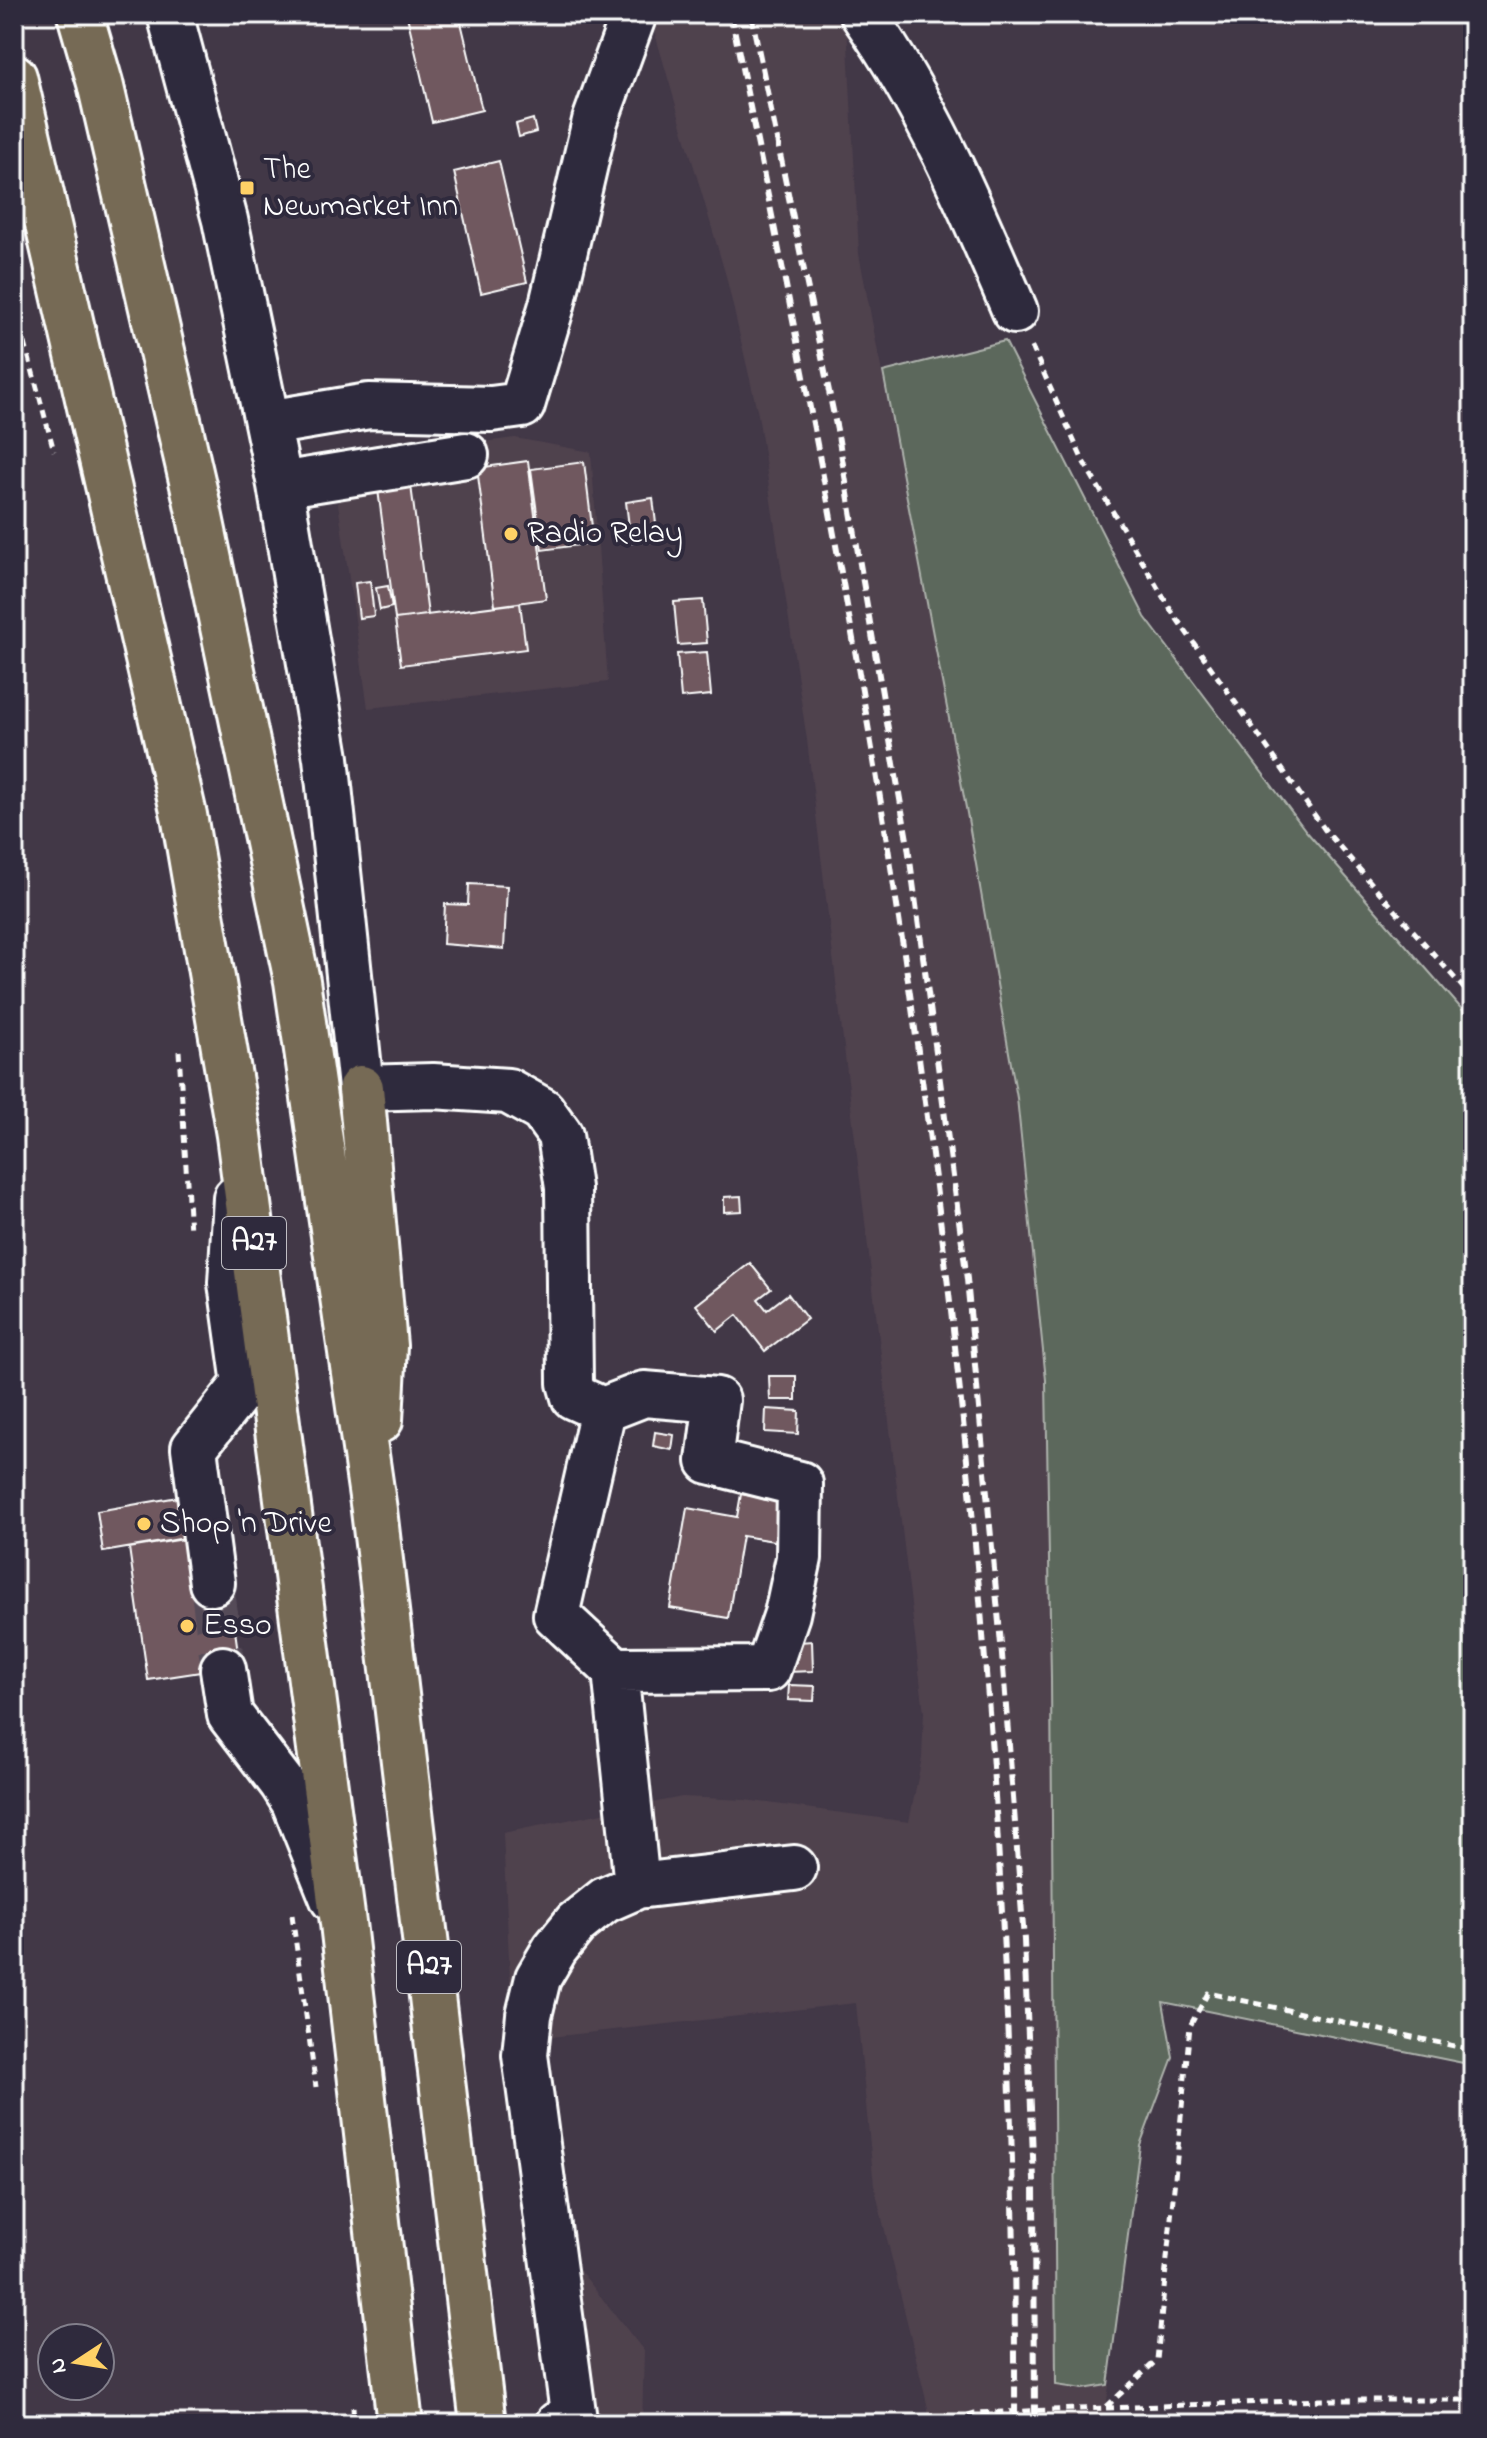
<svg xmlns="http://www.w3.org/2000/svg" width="1487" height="2438" viewBox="0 0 1487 2438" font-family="'Indie Flower',sans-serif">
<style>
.built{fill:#50424e}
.green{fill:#5c675b;stroke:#aeb3ad;stroke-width:2}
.building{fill:#6f585e;stroke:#fff;stroke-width:2}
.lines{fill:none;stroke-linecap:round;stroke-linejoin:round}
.minor-tunnel{stroke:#554c59;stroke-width:44;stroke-dasharray:44 22;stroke-linecap:butt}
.minor-casing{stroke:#fff;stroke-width:50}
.highway-casing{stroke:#fff;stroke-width:50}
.path{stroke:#fff;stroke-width:5;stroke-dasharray:8 6;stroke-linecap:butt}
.minor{stroke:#2f2a3d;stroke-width:44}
.highway{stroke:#766a54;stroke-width:44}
.rail{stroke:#fff;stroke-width:6;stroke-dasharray:12 6;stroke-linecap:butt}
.poi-dot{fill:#ffd166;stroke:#2f2a3d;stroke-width:3}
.labels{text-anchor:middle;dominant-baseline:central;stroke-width:8;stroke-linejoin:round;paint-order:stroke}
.shield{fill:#2f2a3d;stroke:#c1bfc5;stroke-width:2}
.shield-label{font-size:30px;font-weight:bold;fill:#fff}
.poi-label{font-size:32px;fill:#fff;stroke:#2f2a3d;text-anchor:start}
</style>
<rect width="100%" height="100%" fill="#423847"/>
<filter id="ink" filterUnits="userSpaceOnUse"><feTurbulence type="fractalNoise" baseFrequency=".0125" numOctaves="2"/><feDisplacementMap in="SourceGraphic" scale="16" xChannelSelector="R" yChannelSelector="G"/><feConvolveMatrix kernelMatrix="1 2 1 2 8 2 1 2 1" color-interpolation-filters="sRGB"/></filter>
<g filter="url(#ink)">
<path class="built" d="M656 14H842L847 26 859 254 967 813 1017 1098 1046 1380 1051 1678 1055 1736 1140 2145 1104 2424H928V2408L874 2185 856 2003 541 2038 570 2258 644 2351 642 2424H571L517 2124 503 1833 682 1797 745 1800 909 1822 922 1758 924 1712 807 740 758 414 726 276 651 20Z
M515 438 591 452 608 682 368 708 332 462Z"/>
<path class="green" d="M1005 341 1145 617 1306 831 1473 1022V2065L1163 2002 1173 2057 1140 2145 1108 2385 1083 2389 1056 2385 1051 1678 1046 1380 1017 1098 967 813 883 372Z"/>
<path class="building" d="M415 14H459L482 110 432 122 407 16Z
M533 119 536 132 519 137 516 124Z
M499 161 527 282 481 293 454 172Z
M528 461 546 599 495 606 477 468Z
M584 462 594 543 542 550 531 469Z
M410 478 428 615 395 619 377 482Z
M653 498 658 541 631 543 626 502Z
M370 581 374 616 359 618 355 583Z
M388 586 392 607 380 610 376 588Z
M703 600 707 643 678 645 674 602Z
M520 603 526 649 401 665 395 619Z
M707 652 711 695 681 698 677 654Z
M469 884 507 886 504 949 443 944 445 904 468 905Z
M741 1196 742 1211 724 1212V1197Z
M750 1263 771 1289 758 1299 767 1310 788 1294 807 1319 765 1351 737 1315 717 1331 696 1305Z
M769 1376H796V1400H770Z
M766 1409 799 1411 798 1434 765 1432Z
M655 1432 674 1435 672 1450 653 1446Z
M741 1494 788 1502 781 1542 742 1536 728 1618 670 1608 687 1508 737 1517Z
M184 1496 191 1537 103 1552 97 1511Z
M184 1539 228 1581 240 1666 148 1680 129 1548Z
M812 1641 813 1671 787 1672 786 1643Z
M789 1685 815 1686 814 1701 788 1700Z"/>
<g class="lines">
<path class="minor-tunnel" d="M212 1583 223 1669"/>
<g class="minor-casing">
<path id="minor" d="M170 14 225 220 280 485 326 758 361 1088 433 1086 508 1091 542 1110 560 1135 568 1188 570 1383 574 1397 603 1410
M863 14C929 108 970 206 1015 311
M268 423 369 406 491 409 522 405 552 305 595 121 634 14
M280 485 466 455
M212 1583 194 1448 245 1384 231 1283 236 1198
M223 1669 230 1715 282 1783 294 1802 333 1899
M615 1670 768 1669 787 1614 799 1558 800 1484 709 1461 717 1400 644 1394 603 1410 556 1615 615 1670 637 1886
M558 2424 574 2420 525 2055 529 2015 538 1978 555 1949 576 1923 605 1900 637 1886 794 1868"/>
</g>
<g class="highway-casing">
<path id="highway" d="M80 14 100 83 196 498 297 981 374 1510 483 2424
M14 77 184 815 239 1135 343 1923 400 2424
M361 1088 384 1346 380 1420"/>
</g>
<path class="path" d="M14 302 54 451
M1032 347 1083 461 1172 612 1325 830 1473 999
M179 1051 190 1232
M292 1915 316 2087
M353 2407 354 2424
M1106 2408 1320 2400H1473
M615 2422H642
M941 2424 975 2413 1105 2408 1157 2360 1190 2026 1208 1993 1473 2050"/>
<use href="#minor" class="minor"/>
<use href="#highway" class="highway"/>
<path class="rail" d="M731 14C788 293 845 573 889 854 970 1373 1017 1899 1015 2424
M751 14 838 435 908 846 967 1279 1002 1655 1024 1940 1034 2180 1035 2424"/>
</g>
</g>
<g class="poi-dot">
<rect x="239" y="180" width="16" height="16" rx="4"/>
<circle cx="511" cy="534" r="8"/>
<circle cx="144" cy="1524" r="8"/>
<circle cx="187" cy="1626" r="8"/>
</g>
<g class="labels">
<g class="shield">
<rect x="222" y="1217" width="64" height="52" rx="6"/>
<rect x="397" y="1941" width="64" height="52" rx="6"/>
</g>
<g class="shield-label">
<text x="254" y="1243">A27</text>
<text x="429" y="1967">A27</text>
</g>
<g class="poi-label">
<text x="263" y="170">The<tspan x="263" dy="37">Newmarket Inn</tspan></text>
<text x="527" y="534">Radio Relay</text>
<text x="160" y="1524">Shop 'n Drive</text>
<text x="203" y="1626">Esso</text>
</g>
</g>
<rect width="1487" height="2438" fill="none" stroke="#2f2a3d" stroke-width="48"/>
<rect x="24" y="24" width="1439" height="2390" fill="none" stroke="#fff" stroke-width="3" filter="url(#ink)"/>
<g transform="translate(76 2362) rotate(258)"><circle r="38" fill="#2f2a3d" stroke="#827f8b" stroke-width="2"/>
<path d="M0-6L14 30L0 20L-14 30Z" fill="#ffd166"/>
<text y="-12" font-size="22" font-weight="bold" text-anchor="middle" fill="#ffffff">N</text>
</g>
</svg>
